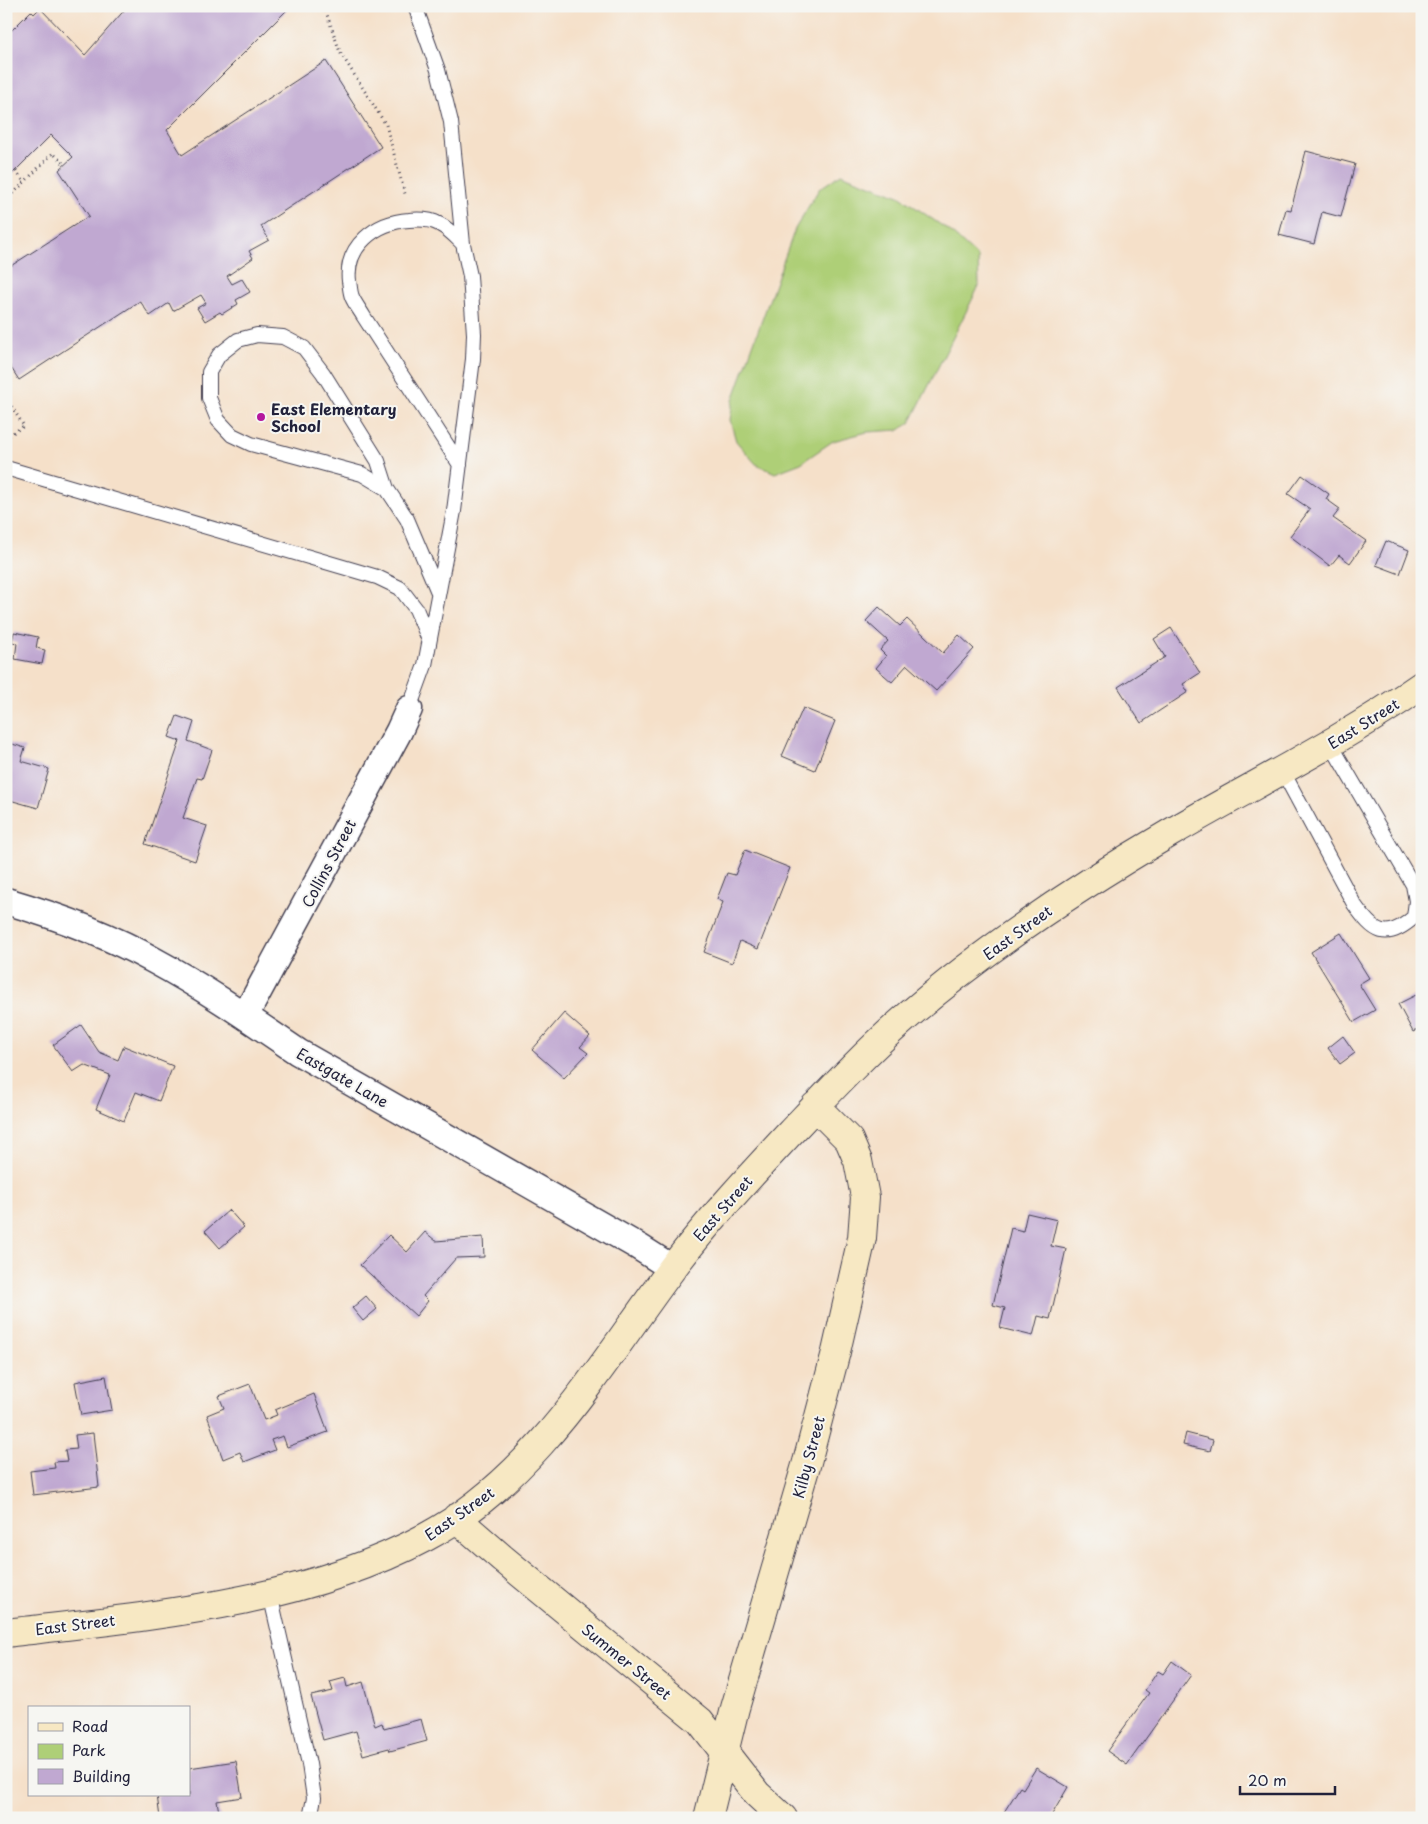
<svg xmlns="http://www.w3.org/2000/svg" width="1428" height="1824" viewBox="0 0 1428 1824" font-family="'Playpen Sans',sans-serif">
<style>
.green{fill:#aecf77;stroke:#687859}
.building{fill:#c0a8d1}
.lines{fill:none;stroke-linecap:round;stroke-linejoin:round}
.lane-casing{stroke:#423e50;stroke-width:16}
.street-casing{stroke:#423e50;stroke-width:29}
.secondary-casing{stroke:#423e50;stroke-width:30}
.path{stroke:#423e50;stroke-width:3;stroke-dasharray:1 4;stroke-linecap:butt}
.lane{stroke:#fff;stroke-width:14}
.street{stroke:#fff;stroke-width:26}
.secondary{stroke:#f7e8c3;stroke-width:28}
.poi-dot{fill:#b5179e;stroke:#f6f6f2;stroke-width:2}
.labels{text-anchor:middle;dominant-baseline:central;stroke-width:4;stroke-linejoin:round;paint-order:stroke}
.poi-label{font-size:15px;font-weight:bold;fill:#22223b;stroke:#f6f6f2;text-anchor:start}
.street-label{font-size:15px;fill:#22223b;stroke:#f6f6f2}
</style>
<rect width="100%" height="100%" fill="#f6f6f2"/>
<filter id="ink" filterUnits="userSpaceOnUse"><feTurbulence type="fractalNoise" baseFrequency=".02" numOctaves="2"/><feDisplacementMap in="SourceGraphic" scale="10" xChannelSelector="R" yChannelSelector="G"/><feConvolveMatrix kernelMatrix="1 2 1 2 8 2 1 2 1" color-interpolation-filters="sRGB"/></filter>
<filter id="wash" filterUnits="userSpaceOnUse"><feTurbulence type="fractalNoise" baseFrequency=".0096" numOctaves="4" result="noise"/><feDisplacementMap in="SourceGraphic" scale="20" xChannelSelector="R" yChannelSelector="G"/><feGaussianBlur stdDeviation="1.12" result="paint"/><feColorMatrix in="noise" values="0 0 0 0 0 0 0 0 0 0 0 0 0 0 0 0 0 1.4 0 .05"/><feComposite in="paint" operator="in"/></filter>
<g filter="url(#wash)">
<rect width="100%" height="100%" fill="#f5e0c9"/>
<path class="green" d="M841 174 899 196 951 232 978 257 979 286 910 423 899 430 867 432 833 441 801 463 775 473 756 464 736 441 730 420 733 400 795 229 819 189Z"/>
<g id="blocks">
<path class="building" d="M128 6H291L167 130 182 155 326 61 381 147 261 226 269 240 249 251 253 258 227 276 232 284 242 279 250 292 236 300 238 304 222 314 220 312 205 321 197 308 206 303 201 295 173 311 169 303 150 316 140 301 19 380 6 360V269L89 216 59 170 73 157 51 135 6 180V36L31 11 34 14 40 8 85 55Z
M1306 151 1355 164 1341 217 1322 212 1314 244 1279 235 1286 209 1291 210Z
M1302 475 1329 494 1326 499 1340 509 1333 518 1366 541 1350 563 1339 555 1330 566 1290 536 1310 509 1288 494Z
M1386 541 1409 550 1400 574 1376 565Z
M879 607 900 626 907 619 943 653 959 635 974 649 936 691 907 665 892 682 876 668 886 656 880 650 888 641 866 621Z
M1171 628 1200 673 1183 684 1188 692 1141 723 1118 687 1165 657 1154 639Z
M14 632 38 637 36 648 45 650 42 664 15 659 17 643 12 642Z
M803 708 835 721 815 770 782 756Z
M177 716 194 722 188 741 212 750 202 779 197 778 183 818 207 826 195 861 145 844 180 741 169 737Z
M6 742 25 748 21 761 49 769 38 808 6 799Z
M745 850 790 868 758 949 740 941 732 963 704 952 723 902 717 899 727 873 735 875Z
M1341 933 1369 978 1359 984 1375 1010 1354 1022 1311 952Z
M1422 992V1027L1413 1032 1398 1004Z
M564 1013 590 1036 580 1047 588 1053 564 1078 532 1050Z
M81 1025 99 1052 118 1060 124 1046 173 1066 159 1101 136 1092 124 1121 96 1109 110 1075 84 1065 73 1072 53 1045Z
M1343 1036 1355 1053 1340 1064 1328 1048Z
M229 1210 244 1227 220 1248 205 1231Z
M1027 1213 1057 1220 1051 1246 1066 1249 1050 1319 1038 1316 1033 1336 1000 1328 1005 1308 993 1305 1011 1228 1023 1231Z
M425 1232 436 1241 483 1237 484 1257 456 1258 423 1296 428 1301 416 1316 360 1265 389 1235 407 1252Z
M366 1296 377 1309 363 1321 352 1308Z
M106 1376 112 1410 81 1415 75 1382Z
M250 1384 264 1420 277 1415 275 1410 314 1394 328 1432 287 1447 283 1436 271 1440 275 1450 244 1462 240 1452 223 1459 207 1415 224 1408 219 1396Z
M93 1433 99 1487 33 1495 30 1471 55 1468 54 1462 67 1461 65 1450 77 1449 75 1435Z
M1186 1433 1213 1440 1210 1451 1183 1445Z
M1172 1661 1191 1675 1127 1765 1107 1751 1149 1693 1145 1690 1158 1671 1163 1674Z
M345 1678 347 1687 363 1682 375 1726 382 1723 384 1729 421 1719 427 1741 390 1751 389 1748 363 1755 356 1731 323 1740 311 1696 333 1691 330 1682Z
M236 1761 242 1797 217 1801 220 1818H160L157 1795H189V1768Z
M1036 1768 1068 1787 1050 1818H1007L1009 1815 1004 1812 1020 1787 1023 1789Z"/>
</g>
</g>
<g filter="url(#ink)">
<use href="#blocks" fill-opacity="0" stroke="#423e50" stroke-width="1"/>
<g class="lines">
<g class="lane-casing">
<path id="lane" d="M460 465 364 317C360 310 355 304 352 297 350 292 350 286 349 281 345 246 376 222 409 220 420 219 430 219 439 224 449 229 456 237 463 244
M6 468 377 577 400 588 416 609 429 640
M387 489 362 474 251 444 232 435 218 420 209 398V372L219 355 238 340 257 335 283 337 304 348 323 373 378 461 387 489 407 519 438 592
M409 709 425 665 454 511 473 359 474 334 470 276 463 244 451 122 438 70 415 6
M1282 770 1354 904C1374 933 1386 942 1414 917L1416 901 1413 885 1330 743
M270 1594 309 1764 314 1798 310 1818"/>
</g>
<g class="street-casing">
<path id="street" d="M6 901C57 916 109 935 155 961 205 988 251 1020 298 1052L639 1247 672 1268
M245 1016 399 731 409 709"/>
</g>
<g class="secondary-casing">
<path id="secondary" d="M456 1518 502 1558 700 1721 757 1794 783 1818
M6 1633C147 1616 299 1605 426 1537 536 1479 602 1362 674 1266 710 1219 750 1176 790 1133 827 1094 863 1055 903 1020 985 948 1076 888 1170 833 1254 784 1342 741 1422 685
M708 1818 735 1708 807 1462 836 1352 862 1238 865 1197 858 1161 849 1140 815 1106"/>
</g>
<path class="path" d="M324 6 340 52 386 125 405 194
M16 171 24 182
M6 201 53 153 65 165
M6 398 24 426 6 437"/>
<use href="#lane" class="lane"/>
<use href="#street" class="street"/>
<use href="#secondary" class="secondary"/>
</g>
</g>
<circle class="poi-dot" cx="261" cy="417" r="5"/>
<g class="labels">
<g class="poi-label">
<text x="271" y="408">East Elementary<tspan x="271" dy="17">School</tspan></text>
</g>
<g class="street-label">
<text transform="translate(1363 723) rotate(-32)">East Street</text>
<text transform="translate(328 863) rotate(-62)">Collins Street</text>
<text transform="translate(1017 932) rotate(-36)">East Street</text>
<text transform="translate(343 1077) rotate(30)">Eastgate Lane</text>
<text transform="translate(722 1208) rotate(-49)">East Street</text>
<text transform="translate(808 1457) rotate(-75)">Kilby Street</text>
<text transform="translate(459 1513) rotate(-35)">East Street</text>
<text transform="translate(75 1624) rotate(-7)">East Street</text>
<text transform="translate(627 1661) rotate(39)">Summer Street</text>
</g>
</g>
<rect width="1428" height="1824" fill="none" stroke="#f6f6f2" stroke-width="25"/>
<rect x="28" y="1706" width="162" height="90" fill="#f6f6f2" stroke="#a1a1a9"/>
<rect x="38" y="1723" width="25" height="8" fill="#f7e8c3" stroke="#a1a1a9"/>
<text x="72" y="1732" font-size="15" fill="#22223b">Road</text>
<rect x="38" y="1744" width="25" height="15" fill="#aecf77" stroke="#a1a1a9"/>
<text x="72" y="1756" font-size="15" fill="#22223b">Park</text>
<rect x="38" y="1769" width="25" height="15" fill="#c0a8d1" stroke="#a1a1a9"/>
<text x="72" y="1782" font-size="15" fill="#22223b">Building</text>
<path d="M1240 1786v8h95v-8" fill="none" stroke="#22223b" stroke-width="2.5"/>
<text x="1248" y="1786" font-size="15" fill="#22223b" stroke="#f6f6f2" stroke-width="4" paint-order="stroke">20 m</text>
</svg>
